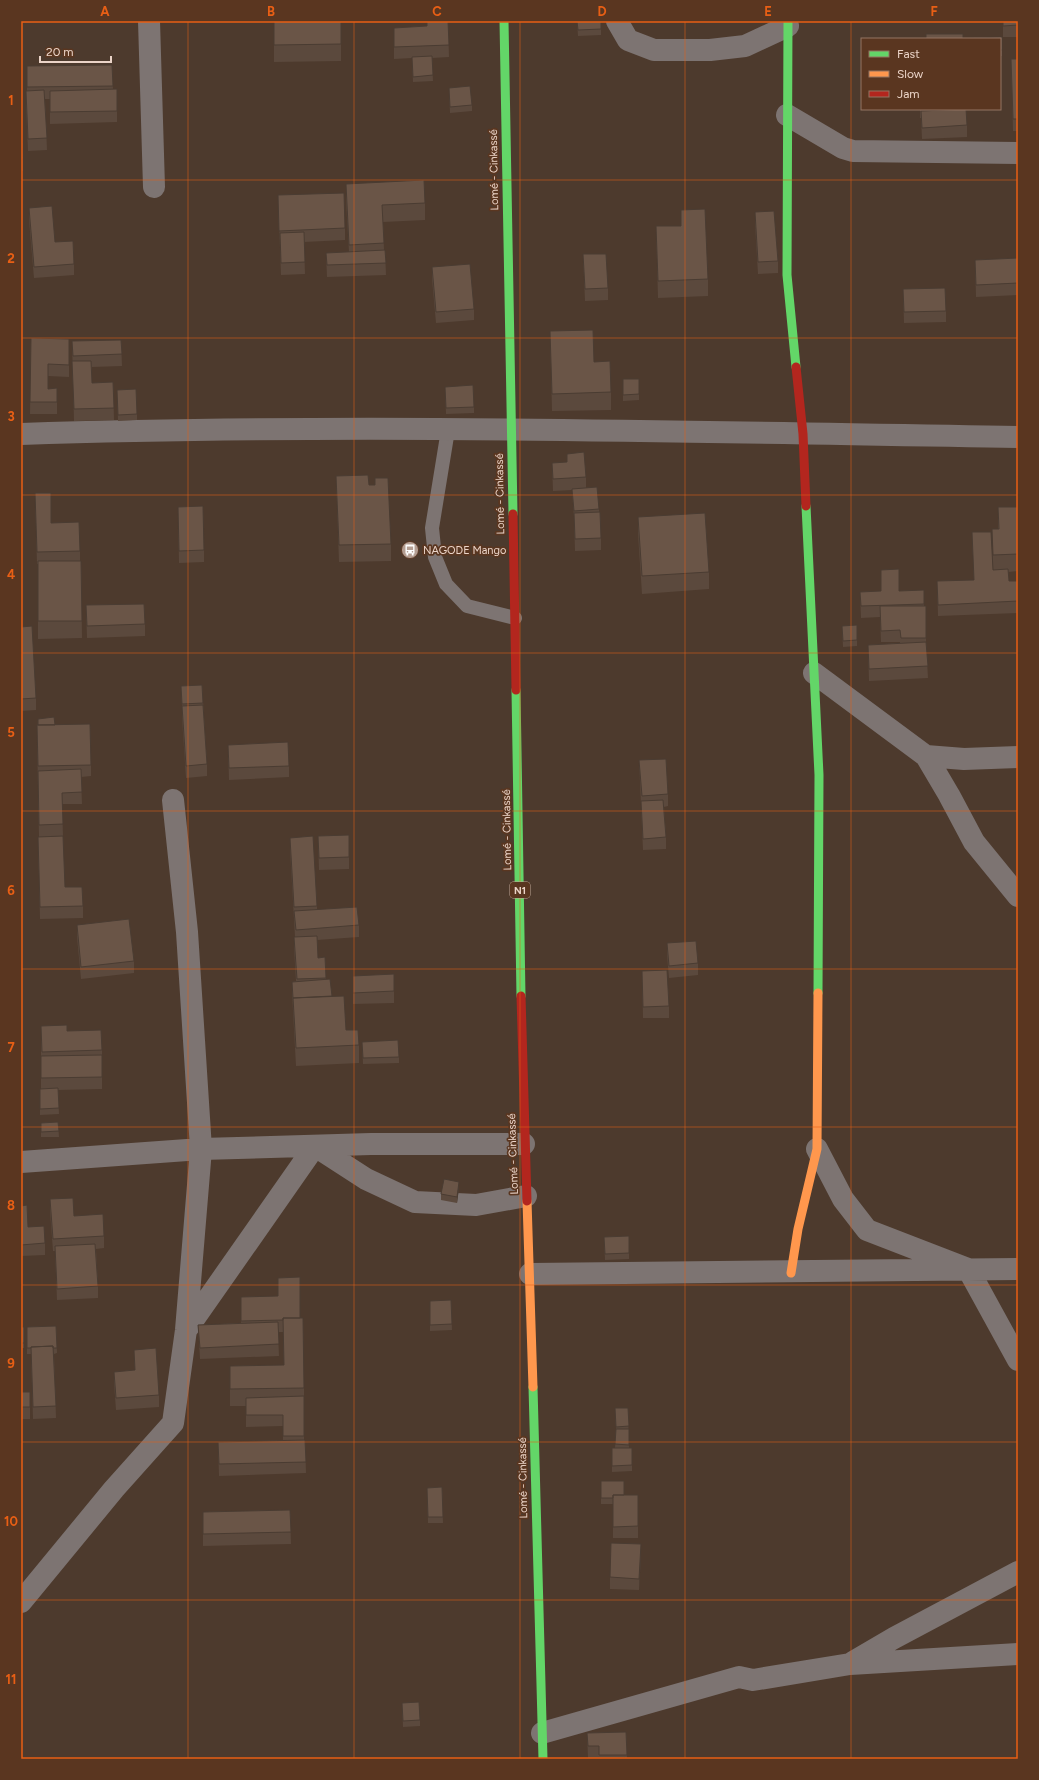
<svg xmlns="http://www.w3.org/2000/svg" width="1039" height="1780" viewBox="0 0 1039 1780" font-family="Figtree,sans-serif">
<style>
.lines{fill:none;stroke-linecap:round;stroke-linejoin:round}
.lane{stroke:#7d7472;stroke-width:14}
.street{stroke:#7d7472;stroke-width:22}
.fast{stroke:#63d668;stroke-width:9}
.slow{stroke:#ff974d;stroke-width:9}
.jam{stroke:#b3261e;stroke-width:9}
.wall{fill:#5b493d}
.shaded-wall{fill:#4a3c32}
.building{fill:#6a5547;stroke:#4a3c32}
.grid{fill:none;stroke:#e85f15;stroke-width:1;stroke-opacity:0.55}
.labels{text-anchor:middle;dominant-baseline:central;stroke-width:3.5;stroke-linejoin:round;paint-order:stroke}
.shield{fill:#5a3620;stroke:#c0a596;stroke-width:1}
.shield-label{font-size:10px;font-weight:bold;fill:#ebd4c8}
.street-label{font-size:11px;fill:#ebd4c8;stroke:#5a3620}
.poi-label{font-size:11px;fill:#ebd4c8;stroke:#5a3620;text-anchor:start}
.neatline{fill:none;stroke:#e85f15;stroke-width:1.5}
.grid-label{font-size:13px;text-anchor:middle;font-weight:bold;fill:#e85f15}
</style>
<rect width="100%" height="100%" fill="#4d3a2d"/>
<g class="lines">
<path class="lane" d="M448 430 432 528 435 557 446 584 467 606 515 618"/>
<path class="street" d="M149 21 154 187
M617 21 628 40 654 50H710L745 46 788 26
M787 115 843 148 853 151 1018 153
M21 434C353 423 686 432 1018 437
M814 673 926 756 949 795 974 842 1018 896
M926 756 964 759 1018 757
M817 1149 843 1199 867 1230 968 1269 1018 1360
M21 1162 201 1149 371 1144H524
M530 1274 1018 1269
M187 1329 315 1146 366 1179 415 1202 476 1205 526 1196
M21 1602 114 1489 173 1423 186 1330 201 1149 187 932 173 800
M853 1662 894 1638 1018 1572
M542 1733 739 1677 753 1680 850 1664 1018 1654"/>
<path class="fast" d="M504 21 513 514
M788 21 787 275 796 367
M806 506 819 775 818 993
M516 690 521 996
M533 1387 543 1759"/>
<path class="slow" d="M527 1201 533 1387
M791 1273 798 1229 817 1149 818 993"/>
<path class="jam" d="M796 367 803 434 806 506
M513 514 516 690
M521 996 527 1201"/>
</g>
<path class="wall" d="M23 21H47V22L23 23Z
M274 21H341V61L274 62Z
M427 21H448L449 57 432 58 433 81 413 82 412 58 394 59V28L427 26Z
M577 21H601V35L578 36Z
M1003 21H1018V37H1003Z
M1002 37V56H1000V39Z
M1011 59H1018V131H1013Z
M112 65 113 89H117V122L50 124V99H45L47 150 28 151 26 103V91H27V66Z
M449 88 472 105V111L450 113Z
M920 109H960L967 125V137L922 139 921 118H920Z
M21 142H22L23 171H21Z
M346 184 425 203V220L383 222 384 250H385L386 275 327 277 326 253 349 252 346 201Z
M278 195 345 228V240L304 242 305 274 281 275Z
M29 208 55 242 74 264V275L34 278 29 220Z
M681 210 708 279V296L658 298 656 226H681Z
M755 212 778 261V273L758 274 755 224Z
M583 254 608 288V300L585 301Z
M1018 258V295L976 297 975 260Z
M432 267 474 309V320L436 323 432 279Z
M903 289 946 311V322L904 323Z
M550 331 594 362 611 392V410L552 411Z
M31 338 69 339V377L48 376V389L57 400V414H30Z
M121 340 122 366 92 367V383L113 382 114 420 74 421 72 341Z
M623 379H639V400L623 401Z
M445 387 474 407V413L446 414Z
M117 390 137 414V420L118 421Z
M567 454 586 477V488L599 509 601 538V550L575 551 574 517 572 490 553 491 552 463 567 462Z
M336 476 369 485 391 544V561L339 562Z
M35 493 51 523 80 551V561H81L82 638 38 639V564H37Z
M178 507 204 550V562L179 563Z
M998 507H1018V571L1008 572 1009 581H1018V613L938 616 937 581 974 580 972 532 993 570 992 529H998Z
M638 517 709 572V589L642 594 638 534Z
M881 570 899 591 924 590V606H926V642L928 678 869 681 868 645 900 643V642H881L880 617 861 618 860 592 881 591Z
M86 605 145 624V636L87 638Z
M842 626 857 640V646L843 647Z
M21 627 36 698V710L21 711Z
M202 685 207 764V776L186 778 182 718V706L181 686Z
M38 719 55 725 91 765V776L81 777 82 804H62L63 836 39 837 37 737Z
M228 745 289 766V777L229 780Z
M639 760 668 794V806L664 807 666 837V849L643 850Z
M318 836 349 857V869L319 870Z
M38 837 65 887 83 906V918L40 919Z
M290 838 317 906V909L359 925V937L317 940 318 958 325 957 326 979 332 996 346 1030 359 1045V1063L296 1066 292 993V982L296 981 294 948V937H295L290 849Z
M77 925 134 961V973L81 979 77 937Z
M667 943 698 963V975L669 978 667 955Z
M642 971 669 1006V1018H643Z
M353 976 394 991V1003L353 1004Z
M41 1026 67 1031 102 1050V1089L58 1090 59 1114 40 1115V1089H41Z
M362 1042 399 1057V1063L363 1064Z
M58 1122 59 1137H41V1123Z
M459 1188 457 1203 441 1200V1194Z
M50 1199 74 1216 104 1236V1248L96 1249 98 1286V1298L57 1300 55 1251H53L50 1211Z
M21 1206 28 1227 45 1243V1255L21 1256Z
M629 1236V1259L605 1260 604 1237Z
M241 1297 300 1318 304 1388V1440H305L306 1473 219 1476 218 1442 283 1440V1426L246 1427V1406H230V1366L284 1365 283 1332H278L279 1356 200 1359 198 1325 241 1323Z
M451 1300 452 1330 430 1331V1301Z
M56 1326 57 1353 54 1354 56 1418 33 1419 31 1354H27V1327Z
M21 1327H24V1348H21Z
M134 1350 159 1395V1407L116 1410 114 1383V1372L135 1370Z
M21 1381 22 1392H30V1419H21Z
M615 1408H628L629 1448H632V1471L612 1472V1448H615L616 1429Z
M601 1481 624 1495H638V1538H613V1504H601Z
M442 1487 443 1523H428L427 1488Z
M290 1510 291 1544 203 1546V1512Z
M641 1556 639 1590 610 1589V1577Z
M402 1703 420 1720V1726L403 1727Z
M626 1732 627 1759H599V1758H588L587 1733Z"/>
<path class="shaded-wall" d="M459 1182V1188L457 1203V1197Z
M641 1544V1556L639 1590V1579Z"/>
<path class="building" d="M274 21H341V44L274 45Z
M427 21H448L449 45 394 47V28L427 26Z
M577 21H601V29L578 30Z
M1003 21H1018V25L1003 26Z
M926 34H963V39H926Z
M1002 37V50H1000V39H972L971 38Z
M432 56 433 75 413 77 412 57Z
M1011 59H1018V119H1013Z
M112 65 113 86 27 87V66Z
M470 86 472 105 450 107 449 88Z
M117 89V111L50 112V91Z
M44 90 47 138 28 139 26 91Z
M966 109 967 125 922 128 921 111Z
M21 142H22L23 159H21Z
M424 180 425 203 382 205 384 243 349 245 346 184Z
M344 193 345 228 279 231 278 195Z
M52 206 55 242 73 241 74 264 34 267 29 208Z
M705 209 708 279 658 281 656 226H681V210Z
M774 211 778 261 758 262 755 212Z
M304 232 305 262 281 263 280 233Z
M385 250 386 263 327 265 326 253Z
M583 254H606L608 288 585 289Z
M1018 258V283L976 285 975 260Z
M470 264 474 309 436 312 432 267Z
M945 288 946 311 904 312 903 289Z
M593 330 594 362 610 361 611 392 552 394 550 331Z
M31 338 69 339V365L48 364V389L57 388V402H30Z
M121 340 122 354 73 356 72 341Z
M72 361H91L92 383 113 382 114 408 74 409Z
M623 379H639V394L623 395Z
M473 385 474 407 446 408 445 387Z
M136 389 137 414 118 415 117 390Z
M584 452 586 477 553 479 552 463 567 462V454Z
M368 475 369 485H375V478H388L391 544 339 545 336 476Z
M597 487 599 509 574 511 572 489Z
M35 493H51V523L79 522 80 551 37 552Z
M203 506 204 550 179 551 178 507Z
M998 507H1018V554L993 555 992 529H999Z
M600 512 601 538 575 539 574 513Z
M705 513 709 572 642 576 638 517Z
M972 532H991L993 570 1008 569 1009 581H1018V601L938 605 937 581 974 580Z
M38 561H81L82 621H38Z
M899 569V591L924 590V604L861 606 860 592 881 591V570Z
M144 604 145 624 87 626 86 605Z
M880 606H926V638H901L900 630 881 631Z
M857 625V640L843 641 842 626Z
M32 626 36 698 21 699V627Z
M926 642 928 666 869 669 868 645Z
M202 685 203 703 182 704 181 686Z
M203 705 207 764 186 766 182 706Z
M54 717 55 725H38V719Z
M90 724 91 765 38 766 37 725Z
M288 742 289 766 229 768 228 745Z
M666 759 668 794 642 796 639 760Z
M81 769 82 792 62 793 63 824 39 825 38 771Z
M663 800 666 837 643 839 641 801Z
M349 835V857L319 858 318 836Z
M63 836 65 887H82L83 906 40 907 38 837Z
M313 836 317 906 294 907 290 838Z
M357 907 359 925 296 930 294 911Z
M129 919 134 961 81 967 77 925Z
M317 936 318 958 325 957 326 978 297 979 294 937Z
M696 941 698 963 669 966 667 943Z
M667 970 669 1006 643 1007 642 971Z
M394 974V991L353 993V976Z
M330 979 332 996 293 998 292 982Z
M344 996 346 1030H358L359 1045 296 1048 293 998Z
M67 1025V1031L101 1030 102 1050 42 1052 41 1026Z
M398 1040 399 1057 363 1058 362 1042Z
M102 1055V1077L41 1078V1056Z
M58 1088 59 1108 40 1109V1089Z
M58 1122 59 1131 41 1132V1123Z
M444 1179 459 1182 457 1197 441 1194Z
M73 1198 74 1216 103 1214 104 1236 53 1239 50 1199Z
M27 1205 28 1227 44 1226 45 1243 21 1245V1206Z
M629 1236V1253L605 1254 604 1237Z
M95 1244 98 1286 57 1289 55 1246Z
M300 1277V1318H283V1320L241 1321V1297L278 1296V1278Z
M451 1300 452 1324 430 1325V1301Z
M283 1318H303L304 1388 230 1389V1366L284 1365Z
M278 1322 279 1344 200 1348 198 1325Z
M56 1326 57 1348H53V1346L31 1347V1348H27V1327Z
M21 1327H24V1343H21Z
M53 1346 56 1406 33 1407 31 1347Z
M156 1348 159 1395 116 1398 114 1372 135 1370 134 1350Z
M21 1381H22V1392H30V1407H21Z
M304 1396V1436H283V1415H246V1398Z
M615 1408H628L629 1426 616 1427Z
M616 1429H629V1445L615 1444Z
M305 1440 306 1462 219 1464 218 1442Z
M612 1448H632V1465L612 1466Z
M601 1481H624V1495H613V1498H601Z
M442 1487 443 1517H428L427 1488Z
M613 1495H638V1526L613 1527Z
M290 1510 291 1532 203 1534V1512Z
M611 1543 641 1544 639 1579 610 1577Z
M419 1702 420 1720 403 1721 402 1703Z
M626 1732 627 1755H599V1746H588L587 1733Z
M625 1758V1759H605Z"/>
<path class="grid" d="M188 21V1759M354 21V1759M520 21V1759M685 21V1759M851 21V1759M21 180H1018M21 338H1018M21 495H1018M21 653H1018M21 811H1018M21 969H1018M21 1127H1018M21 1285H1018M21 1442H1018M21 1600H1018"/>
<defs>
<g id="bus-disc" transform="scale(0.9)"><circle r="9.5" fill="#b49e92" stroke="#5a3620"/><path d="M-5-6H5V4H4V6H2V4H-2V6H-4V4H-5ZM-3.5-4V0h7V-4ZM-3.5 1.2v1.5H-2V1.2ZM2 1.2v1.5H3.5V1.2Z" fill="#fff"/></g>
</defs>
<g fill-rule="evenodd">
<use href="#bus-disc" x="410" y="550"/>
</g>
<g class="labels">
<rect class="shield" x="510" y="882" width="20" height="16" rx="3"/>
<g class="shield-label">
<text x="520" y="890">N1</text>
</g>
<g class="street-label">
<text transform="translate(494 170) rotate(-91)">Lomé - Cinkassé</text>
<text transform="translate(500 494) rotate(-91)">Lomé - Cinkassé</text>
<text transform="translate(507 830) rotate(-91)">Lomé - Cinkassé</text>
<text transform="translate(513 1154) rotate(-92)">Lomé - Cinkassé</text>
<text transform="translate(523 1478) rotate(-91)">Lomé - Cinkassé</text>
</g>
<g class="poi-label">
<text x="423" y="550">NAGODE Mango</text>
</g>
</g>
<rect width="1039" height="1780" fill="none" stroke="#5a3620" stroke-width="44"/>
<rect x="861" y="38" width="140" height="72" fill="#5a3620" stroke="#947563"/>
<rect x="869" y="51" width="20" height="6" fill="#63d668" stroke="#947563"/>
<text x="897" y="58" font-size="12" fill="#ebd4c8">Fast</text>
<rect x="869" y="71" width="20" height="6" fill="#ff974d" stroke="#947563"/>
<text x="897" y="78" font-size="12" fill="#ebd4c8">Slow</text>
<rect x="869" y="91" width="20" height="6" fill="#b3261e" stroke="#947563"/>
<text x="897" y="98" font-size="12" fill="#ebd4c8">Jam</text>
<path d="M40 56v6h71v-6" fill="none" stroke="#ebd4c8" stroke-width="2"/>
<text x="46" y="56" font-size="12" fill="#ebd4c8" stroke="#5a3620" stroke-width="3" paint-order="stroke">20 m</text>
<rect x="22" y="22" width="995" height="1736" class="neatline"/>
<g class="grid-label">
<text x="105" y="16">A</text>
<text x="271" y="16">B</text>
<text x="437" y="16">C</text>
<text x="602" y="16">D</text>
<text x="768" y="16">E</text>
<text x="934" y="16">F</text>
<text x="11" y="105">1</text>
<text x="11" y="263">2</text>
<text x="11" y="421">3</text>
<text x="11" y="579">4</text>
<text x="11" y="737">5</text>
<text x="11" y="895">6</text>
<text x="11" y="1052">7</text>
<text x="11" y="1210">8</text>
<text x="11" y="1368">9</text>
<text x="11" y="1526">10</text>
<text x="11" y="1684">11</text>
</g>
</svg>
